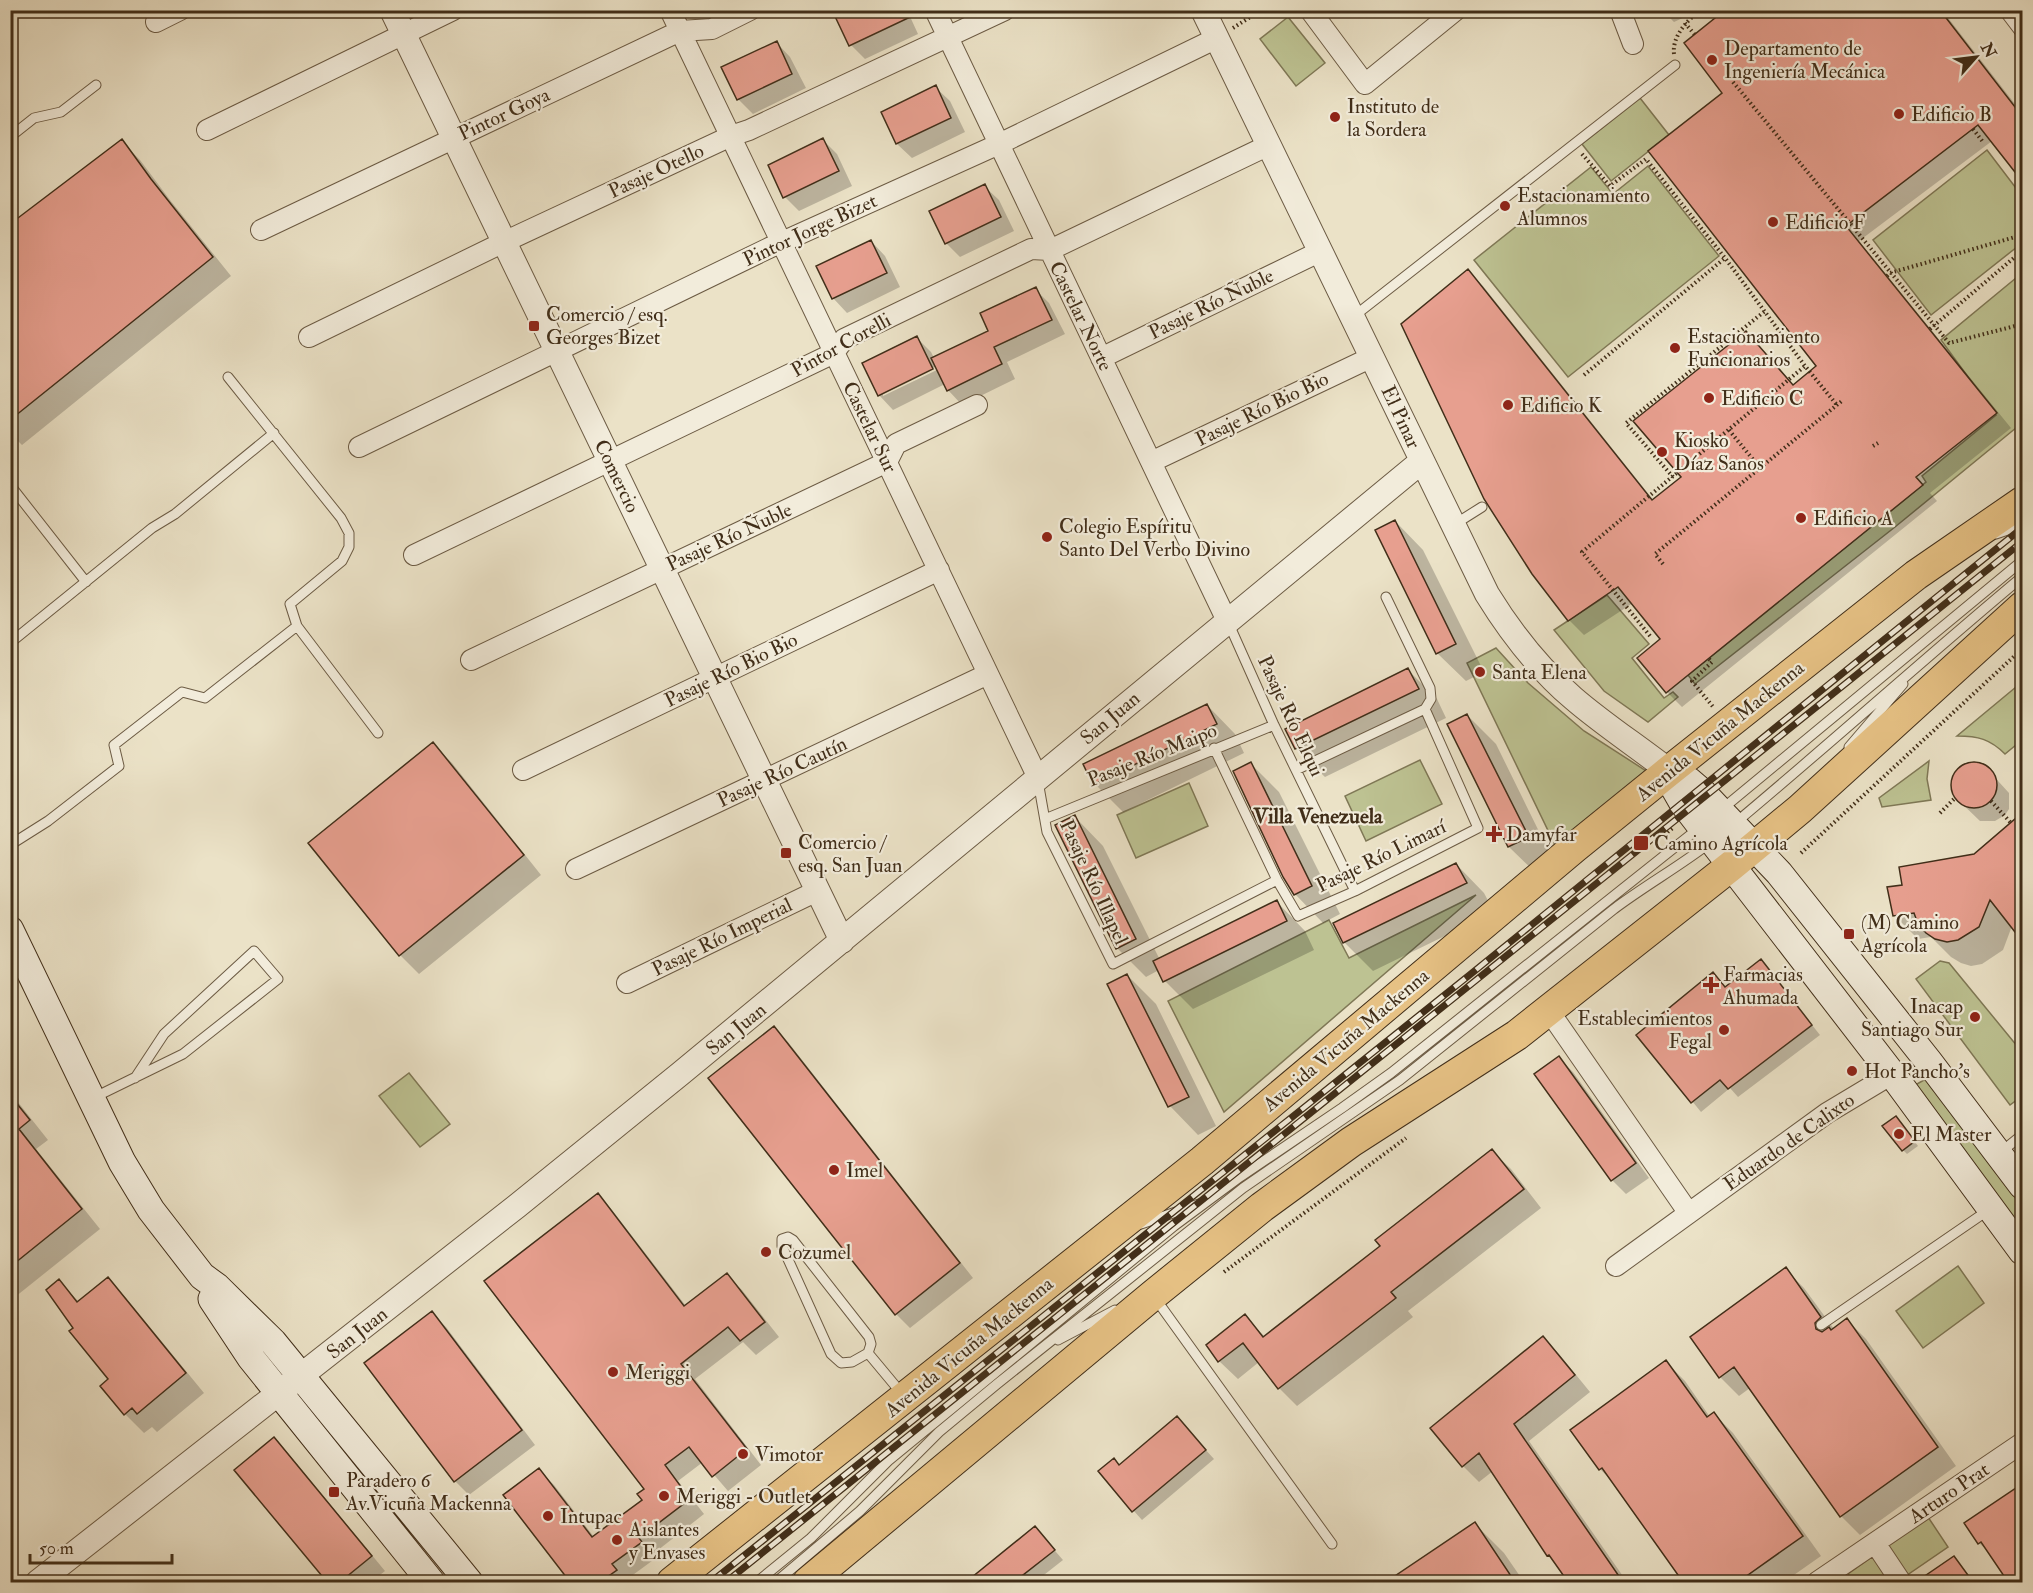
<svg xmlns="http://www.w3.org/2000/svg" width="2033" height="1593" viewBox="0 0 2033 1593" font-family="'IM FELL Double Pica',serif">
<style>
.green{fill:#bdc292;stroke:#7f7856;stroke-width:1.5}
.shadow{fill:#0003;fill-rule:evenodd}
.building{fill:#e79f8f;stroke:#412e19;stroke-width:1.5}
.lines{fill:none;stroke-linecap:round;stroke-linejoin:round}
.service-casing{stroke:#6c5b44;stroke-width:11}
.minor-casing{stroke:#6c5b44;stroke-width:22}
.tertiary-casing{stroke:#6c5b44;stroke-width:26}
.secondary-casing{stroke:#412e19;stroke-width:29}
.primary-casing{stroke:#412e19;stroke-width:32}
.path{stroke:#412e19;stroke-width:4;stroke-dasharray:1.5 3;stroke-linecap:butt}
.service{stroke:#f2ecdb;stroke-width:9}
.minor{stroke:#f2ecdb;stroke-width:20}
.tertiary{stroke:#f2ecdb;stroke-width:24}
.secondary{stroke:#f2ecdb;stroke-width:27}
.primary{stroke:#e6c184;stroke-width:30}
.rail-casing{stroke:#412e19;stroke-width:7}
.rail{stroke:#f2ecdb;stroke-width:4.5;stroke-dasharray:14;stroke-linecap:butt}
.poi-dot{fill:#8f2418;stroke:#f2ecdb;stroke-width:2}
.labels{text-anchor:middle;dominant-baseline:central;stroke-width:4.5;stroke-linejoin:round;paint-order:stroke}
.poi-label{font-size:20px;fill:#412e19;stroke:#f2ecdb;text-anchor:start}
.street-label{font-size:20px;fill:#412e19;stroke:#f2ecdb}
.neighbourhood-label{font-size:21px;font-weight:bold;fill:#412e19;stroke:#f2ecdb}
</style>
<rect width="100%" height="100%" fill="#ebe2c7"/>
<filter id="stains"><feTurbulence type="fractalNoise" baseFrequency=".00333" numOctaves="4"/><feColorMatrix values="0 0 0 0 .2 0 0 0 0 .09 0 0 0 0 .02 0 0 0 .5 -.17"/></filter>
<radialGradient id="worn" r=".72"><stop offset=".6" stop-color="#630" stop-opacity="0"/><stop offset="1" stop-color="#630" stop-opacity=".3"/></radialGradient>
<path class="green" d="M1288 17 1325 63 1296 86 1260 39Z
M1640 98 1669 135 1611 181 1582 144Z
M1987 150 2022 196V243L1931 315 1873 240Z
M1648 166 1719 256 1568 377 1474 260 1591 167 1613 194Z
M2022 273V423L1895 527 1695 684 1688 675 1926 482 1922 476 1996 415 1941 340Z
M1607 595 1649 644 1632 658 1664 698 1673 692 1678 697 1648 722 1604 691 1554 630Z
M1496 648 1528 683 1584 731 1651 774 1556 847 1467 663Z
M2022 682V740L2005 754C1990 739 1978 736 1957 736Z
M1420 760 1442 804 1366 841 1345 796Z
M1929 761 1927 779 1931 800 1882 807 1879 798Z
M1189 783 1208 826 1136 858 1117 815Z
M1476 895 1224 1112 1168 1001 1329 920 1349 958Z
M1940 961 1949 963 2022 1052V1096L2010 1105 1916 979Z
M409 1073 450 1124 420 1147 379 1096Z
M1924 1080H1930L2022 1207V1229L1917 1089V1084Z
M1958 1266 1984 1303 1923 1348 1896 1311Z
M1928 1517 1948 1547 1897 1582H1854L1848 1574Z"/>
<path class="shadow" d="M699 10H714L704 15Z
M907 10 918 34 865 59 851 45 836 14Z
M1662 10H1700L1674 22Z
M1728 10H1942L2022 113V179L1992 141 1859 241 2011 428 1930 493 1937 501 1682 707 1667 692 1639 658 1662 640 1633 603 1584 635 1569 620 1468 271 1483 286 1654 501 1683 477 1746 333 1794 386 1818 366 1724 93Z
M2015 10H2022V20Z
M776 42 790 57 806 88 753 114 738 99 723 68Z
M935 87 950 101 965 132 912 158 897 144 883 112Z
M823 140 837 154 852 186 799 211 785 197Z
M121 141 140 160 170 200 231 276 22 445 10 433V323Z
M984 186 999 200 1014 231 960 257 946 243Z
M871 241 885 256 900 287 847 313 833 298Z
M1035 289 1049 303 1065 334 1007 362 1015 379 962 405 948 390 945 384 893 410 879 395 917 338 931 352 934 358 990 331ZM939 365 941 368 883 396V392Z
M1395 521 1423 550 1484 672 1466 681 1437 653Z
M1408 670 1437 699 1446 718 1325 777 1296 749 1287 730Z
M1207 705 1235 734 1244 753 1123 812 1095 784Z
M1467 715 1496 744 1556 866 1538 875 1509 847 1449 724Z
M433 744 452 763 541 875 419 974 400 955Z
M1251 764 1279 792 1340 914 1323 923 1295 894Z
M1967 765 1982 766 1988 770 2009 793V809L2005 815 1995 821H1980L1956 798 1952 789 1955 774 1960 768Z
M2022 816V939L2012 926 2003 950 1982 964 1971 966 1961 963 1951 957 1931 937 1918 939 1894 915 1904 886 1974 855Z
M1075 817 1103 846 1160 960 1277 902 1305 931 1314 950 1193 1009 1165 981 1159 970 1146 977 1117 948Z
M1456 864 1484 893 1494 912 1373 971 1344 942 1335 923Z
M1761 961 1820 1035 1738 1097 1730 1088 1701 1112 1638 1035 1713 974 1726 988Z
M1127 975 1156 1004 1216 1126 1198 1135 1170 1106 1109 984Z
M774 1028 788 1042 973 1278 910 1328 896 1314Z
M1559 1058 1573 1072 1649 1178 1626 1194 1612 1180Z
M10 1092 48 1140 36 1149 100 1229 10 1301Z
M1900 1122 1918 1146 1907 1154 1903 1150Z
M1492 1151 1511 1169 1541 1208 1408 1311 1413 1317 1297 1406 1279 1388 1259 1362 1238 1379 1219 1361 1245 1316 1265 1337 1382 1247Z
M598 1195 612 1210 686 1306 727 1275 742 1290 779 1337 756 1355 743 1342 695 1379 761 1465 728 1491 703 1462 678 1481 704 1514 653 1554 656 1558 626 1580 628 1582H572L505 1495 539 1470 554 1485 594 1537 644 1500 646 1489Z
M1785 1269 1804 1288 1834 1329 1847 1320 1866 1339 1956 1466 1860 1535 1841 1516 1750 1388 1739 1396 1720 1377Z
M107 1279 126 1298 204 1393 157 1432 152 1427 144 1433 125 1414 102 1387 111 1380 75 1328 59 1281 79 1302Z
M431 1313 446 1327 535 1445 469 1495 455 1481 366 1363Z
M1543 1338 1559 1354 1590 1392 1529 1441 1627 1582H1569L1493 1471 1479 1482 1463 1466Z
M1666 1362 1685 1381 1710 1417 1714 1414 1733 1433 1821 1556 1784 1582H1685L1614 1483 1600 1469 1572 1431Z
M1177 1418 1214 1459 1142 1520 1133 1510Z
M274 1439 288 1453 385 1571 371 1582H329L236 1470Z
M2022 1486V1582H2010L1992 1555 1979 1543 1966 1524Z
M1475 1524 1504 1553 1524 1582H1389Z
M1035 1528 1063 1560 1035 1582H969Z
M1954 1557 1974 1582H1919Z"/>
<path class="building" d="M832 10H923V11L849 46Z
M1725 10H1940L2022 116V181L1978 125 1846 226 1997 413 1916 477 1923 485 1666 693 1637 658 1660 639 1618 587 1568 621 1532 574 1484 499 1401 324 1468 269 1652 500 1681 477 1633 421 1746 331 1793 385 1816 366 1648 151 1722 93 1684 43Z
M777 41 792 74 737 100 721 67Z
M936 85 951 118 896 144 881 112Z
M823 138 839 171 783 198 768 165Z
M122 139 151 179 213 257 10 420V224Z
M985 184 1001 217 945 244 929 211Z
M871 240 887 273 832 299 816 266Z
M1036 287 1052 320 994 347 1002 364 947 391 931 358 988 331 980 313Z
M917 336 933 369 878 396 862 363Z
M1395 520 1456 644 1436 654 1375 530Z
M1408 668 1419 689 1295 749 1285 729Z
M1207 704 1217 724 1093 785 1083 764Z
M1467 714 1529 837 1508 847 1447 724Z
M433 742 524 855 399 956 308 843Z
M1251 762 1312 886 1294 895 1283 877 1233 771Z
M1951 785a23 23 0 1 1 46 0a23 23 0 1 1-46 0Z
M2022 813V941L1990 900 1979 927 1958 940 1947 942 1935 939 1926 933 1918 924 1914 913 1893 916 1887 887 1902 885 1899 867 1974 854Z
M1075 815 1136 939 1116 949 1055 825Z
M1456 863 1467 883 1343 943 1333 923Z
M1277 900 1287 921 1163 982 1153 961Z
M1761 959 1812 1025 1728 1089 1720 1080 1691 1103 1636 1035 1713 972 1725 987Z
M1127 974 1189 1097 1168 1107 1107 984Z
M774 1026 960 1263 895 1315 708 1078Z
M1559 1056 1636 1163 1611 1181 1534 1074Z
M10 1095 30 1120 19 1129 82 1209 10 1267Z
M1896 1116 1915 1141 1902 1151 1882 1126Z
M1492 1149 1524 1189 1391 1292 1396 1298 1278 1389 1243 1343 1218 1362 1206 1345 1245 1314 1263 1337 1380 1246 1375 1240Z
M598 1193 684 1306 727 1273 765 1322 740 1341 728 1327 681 1364 747 1449 712 1477 689 1447 665 1465 690 1499 639 1538 642 1542 612 1564 617 1570 600 1582H570L503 1495 539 1468 592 1537 642 1500 637 1494 644 1489 484 1281Z
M1786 1267 1821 1317 1815 1323 1816 1329 1822 1332 1829 1327 1831 1330 1847 1318 1938 1447 1840 1517 1734 1367 1719 1378 1690 1337Z
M108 1277 186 1373 137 1414 132 1408 124 1415 100 1386 108 1379 69 1331 73 1328 46 1290 59 1279 77 1302Z
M432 1311 522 1430 454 1482 364 1363Z
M1543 1336 1575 1375 1514 1424 1623 1582H1568L1549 1555 1547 1556 1479 1453 1462 1467 1430 1428Z
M1666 1360 1707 1417 1714 1412 1803 1536 1738 1582H1683L1602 1468 1599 1470 1570 1430Z
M1177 1416 1206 1450 1132 1512 1098 1471 1114 1458 1119 1465Z
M274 1437 372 1556 340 1582H327L234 1470Z
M2022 1484V1572L2008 1582 1981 1542 1978 1544 1964 1523Z
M1475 1522 1515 1582H1386Z
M1035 1526 1055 1550 1014 1582H966Z
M1954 1556 1973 1582H1916Z"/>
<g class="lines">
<g class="service-casing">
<path id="service" d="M2003 10 2022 35
M10 137 34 118 61 112 96 85
M1353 317 1675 65
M10 485 86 582
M1455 524 1482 507
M1996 534 2022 525
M1228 622 1274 725 1355 891
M297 626 378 733
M10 643 152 528 175 514 274 433
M1849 747 1903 684
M1214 748 1277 880 1298 916 1355 891 1478 828 1425 709 1431 699 1430 688 1386 597
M1296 770 1425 709
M1038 781 1047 832 1113 964 1277 880
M1721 810 2022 561
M1045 819 1274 725
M1734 824C1831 743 1925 658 2022 577
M10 845 48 821 119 766 114 745 182 692 205 698 297 626 290 604 342 561 349 547V533L341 518 228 377
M93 1098 183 1054 278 979 254 951 164 1034 135 1078
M2001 1152 2022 1135
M1141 1224 1199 1204
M1155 1298 1332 1544
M1821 1325 1990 1209
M1058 1340 1115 1310
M868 1353 871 1344 869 1337 793 1240 788 1237 782 1239V1246L831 1354 841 1363 852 1362 868 1353 903 1395
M757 1582 811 1538 888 1461 1174 1226 1240 1177 1342 1108 1391 1073 1699 828
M776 1582 860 1511 939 1432 997 1384 1243 1188 1400 1080 1614 909C1646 885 1680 866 1711 842"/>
</g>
<g class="minor-casing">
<path id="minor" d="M670 10 1038 778
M935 10 1227 621
M1310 10 1365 84 1456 10
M1620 10 1633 44
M156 22 180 10
M207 130 453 10
M261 230 680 31 712 29 750 10
M309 337 504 242 731 136 749 130 1005 10
M1101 358 1321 251
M359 447 771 247 999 144 1217 38
M1151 462 1372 357
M414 555 834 353 844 339 1031 249 1050 250 1269 145
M471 660 887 462 896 444 977 405
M523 770 939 570
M576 869 988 674
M627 983 817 891
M1549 1011 1688 1212
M1616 1266 1827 1113 1892 1074
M1875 1543 1901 1582
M1817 1582 2022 1443"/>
</g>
<g class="tertiary-casing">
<path id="tertiary" d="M392 10 842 941
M1203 10 1487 594C1511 633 1538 668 1573 698 1603 724 1637 746 1669 771
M38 1582 517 1206 680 1074 1422 461"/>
</g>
<g class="secondary-casing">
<path id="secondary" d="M1669 771 1671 782 1683 803 1892 1074 2022 1251
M1669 771 1689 781 1703 793 1779 873 1929 1062 2022 1185
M10 930 122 1162 151 1210 202 1276 217 1287 273 1342 469 1582
M212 1299 251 1358 431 1582"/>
</g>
<g class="primary-casing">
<path id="primary" d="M672 1582 1202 1161 1574 848 1669 771 1916 575 2022 502
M808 1582 1153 1295 1262 1207 1351 1142 1517 1035 1731 866 1800 809 2022 607"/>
</g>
<path class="path" d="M1685 23 1695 35
M1233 28 1261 10
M1674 54C1672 36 1687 21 1700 10
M1733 82 1949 343 2019 325
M1973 129 1983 142
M1582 154 1610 186 1646 159 1725 258 1805 366 1837 405
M1887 276 1890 273 2022 235
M1930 329 2022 251
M1584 375 1725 258
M1729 430 1760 468
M1873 446 1878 443
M1673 477 1626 423 1765 311
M1663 564 1655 554 1843 400
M1650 636 1582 552 1805 366
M1709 659 1712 662 1692 681 1714 708
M1991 801 2011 823
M1940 813 1955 798
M1664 835 1674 827
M1801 853 2022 649
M1224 1272 1406 1138"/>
<use href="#service" class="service"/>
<use href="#minor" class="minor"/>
<use href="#tertiary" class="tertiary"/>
<use href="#secondary" class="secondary"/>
<use href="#primary" class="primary"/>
<g class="rail-casing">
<path id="rail" d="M711 1582 1472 973 2022 528
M726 1582 2022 542"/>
</g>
<use href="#rail" class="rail"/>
</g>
<g class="poi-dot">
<circle cx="1712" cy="60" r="6"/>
<circle cx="1899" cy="114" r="6"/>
<circle cx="1335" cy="117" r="6"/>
<circle cx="1505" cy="206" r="6"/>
<circle cx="1773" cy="222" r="6"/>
<rect x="528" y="320" width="12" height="12" rx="3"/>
<circle cx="1675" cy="348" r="6"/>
<circle cx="1709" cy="398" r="6"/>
<circle cx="1508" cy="405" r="6"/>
<circle cx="1662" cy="452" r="6"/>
<circle cx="1801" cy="518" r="6"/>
<circle cx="1047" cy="537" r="6"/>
<circle cx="1480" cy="672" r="6"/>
<path d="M1491 825h6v6h6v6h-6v6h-6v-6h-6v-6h6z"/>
<rect x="1633" y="835" width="16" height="16" rx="3"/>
<rect x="780" y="847" width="12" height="12" rx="3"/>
<rect x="1843" y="928" width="12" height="12" rx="3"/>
<path d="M1708 976h6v6h6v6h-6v6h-6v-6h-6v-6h6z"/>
<circle cx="1975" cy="1017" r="6"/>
<circle cx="1724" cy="1030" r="6"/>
<circle cx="1852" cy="1071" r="6"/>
<circle cx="1899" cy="1134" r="6"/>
<circle cx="834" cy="1170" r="6"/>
<circle cx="766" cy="1252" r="6"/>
<circle cx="613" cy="1372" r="6"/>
<circle cx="743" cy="1454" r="6"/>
<rect x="328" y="1486" width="12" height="12" rx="3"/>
<circle cx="664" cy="1496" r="6"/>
<circle cx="548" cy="1516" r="6"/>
<circle cx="617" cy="1540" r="6"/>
</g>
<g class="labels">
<g class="poi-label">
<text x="1724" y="48">Departamento de<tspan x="1724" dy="23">Ingeniería Mecánica</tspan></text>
<text x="1347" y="106">Instituto de<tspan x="1347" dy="23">la Sordera</tspan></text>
<text x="1911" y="114">Edificio B</text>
<text x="1517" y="195">Estacionamiento<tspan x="1517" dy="23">Alumnos</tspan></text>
<text x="1785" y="222">Edificio F</text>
<text x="546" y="314">Comercio / esq.<tspan x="546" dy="23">Georges Bizet</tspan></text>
<text x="1687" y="336">Estacionamiento<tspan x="1687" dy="23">Funcionarios</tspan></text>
<text x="1721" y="398">Edificio C</text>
<text x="1520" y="405">Edificio K</text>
<text x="1674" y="440">Kiosko<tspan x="1674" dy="23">Díaz Sanos</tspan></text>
<text x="1813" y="518">Edificio A</text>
<text x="1059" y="526">Colegio Espíritu<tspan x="1059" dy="23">Santo Del Verbo Divino</tspan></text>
<text x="1492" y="672">Santa Elena</text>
<text x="1506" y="834">Damyfar</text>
<text x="798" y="842">Comercio /<tspan x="798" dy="23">esq. San Juan</tspan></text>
<text x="1654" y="843">Camino Agrícola</text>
<text x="1861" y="922">(M) Camino<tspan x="1861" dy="23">Agrícola</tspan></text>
<text x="1723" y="974">Farmacias<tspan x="1723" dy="23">Ahumada</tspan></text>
<text x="1963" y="1006" text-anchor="end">Inacap<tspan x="1963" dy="23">Santiago Sur</tspan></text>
<text x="1712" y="1018" text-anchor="end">Establecimientos<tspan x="1712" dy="23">Fegal</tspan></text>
<text x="1864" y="1071">Hot Pancho's</text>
<text x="1911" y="1134">El Master</text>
<text x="846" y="1170">Imel</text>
<text x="778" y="1252">Cozumel</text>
<text x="625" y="1372">Meriggi</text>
<text x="755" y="1454">Vimotor</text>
<text x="346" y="1480">Paradero 6<tspan x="346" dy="23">Av.Vicuña Mackenna</tspan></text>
<text x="676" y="1496">Meriggi - Outlet</text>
<text x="560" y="1516">Intupac</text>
<text x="629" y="1529">Aislantes<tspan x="629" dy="23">y Envases</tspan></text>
</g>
<g class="street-label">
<text transform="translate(504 114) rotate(-25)">Pintor Goya</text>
<text transform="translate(656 171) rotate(-25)">Pasaje Otello</text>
<text transform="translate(810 230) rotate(-25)">Pintor Jorge Bizet</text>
<text transform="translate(1211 304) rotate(-26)">Pasaje Río Ñuble</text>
<text transform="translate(1081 316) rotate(64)">Castelar Norte</text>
<text transform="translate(841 345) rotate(-29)">Pintor Corelli</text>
<text transform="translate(1262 409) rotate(-26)">Pasaje Río Bio Bio</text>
<text transform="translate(1401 417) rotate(65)">El Pinar</text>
<text transform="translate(870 427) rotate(64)">Castelar Sur</text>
<text transform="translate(617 476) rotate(64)">Comercio</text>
<text transform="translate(729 537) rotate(-25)">Pasaje Río Ñuble</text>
<text transform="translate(731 670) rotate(-26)">Pasaje Río Bio Bio</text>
<text transform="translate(1291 716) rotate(65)">Pasaje Río Elqui</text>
<text transform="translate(1110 718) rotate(-40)">San Juan</text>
<text transform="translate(1720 731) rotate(-39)">Avenida Vicuña Mackenna</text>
<text transform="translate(1152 755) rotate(-22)">Pasaje Río Maipo</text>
<text transform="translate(782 772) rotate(-25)">Pasaje Río Cautín</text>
<text transform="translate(1381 856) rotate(-26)">Pasaje Río Limarí</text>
<text transform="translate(1094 882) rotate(65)">Pasaje Río Illapel</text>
<text transform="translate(722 937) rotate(-26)">Pasaje Río Imperial</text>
<text transform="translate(736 1029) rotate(-39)">San Juan</text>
<text transform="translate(1346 1040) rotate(-40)">Avenida Vicuña Mackenna</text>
<text transform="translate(1789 1142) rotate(-35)">Eduardo de Calixto</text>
<text transform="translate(357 1333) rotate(-38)">San Juan</text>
<text transform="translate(969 1347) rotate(-39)">Avenida Vicuña Mackenna</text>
<text transform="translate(1949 1493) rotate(-34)">Arturo Prat</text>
</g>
<g class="neighbourhood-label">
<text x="1318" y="816">Villa Venezuela</text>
</g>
</g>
<rect width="2033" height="1593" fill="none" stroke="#ebe2c7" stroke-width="36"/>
<rect x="12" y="12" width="2009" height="1569" fill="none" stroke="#412e19" stroke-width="3"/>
<rect x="18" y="18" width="1997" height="1557" fill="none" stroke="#412e19" stroke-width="1.5"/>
<g transform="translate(1976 57) rotate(62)" stroke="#f2ecdb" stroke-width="4.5" paint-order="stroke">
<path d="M0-4.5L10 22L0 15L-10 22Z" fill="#412e19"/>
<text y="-9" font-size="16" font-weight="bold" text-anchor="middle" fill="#412e19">N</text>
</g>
<path d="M30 1554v9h142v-9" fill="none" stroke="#412e19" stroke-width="3"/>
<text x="39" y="1554" font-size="18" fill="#412e19" stroke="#f2ecdb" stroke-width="4.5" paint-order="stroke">50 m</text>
<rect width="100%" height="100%" filter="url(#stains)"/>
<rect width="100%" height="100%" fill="url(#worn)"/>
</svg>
